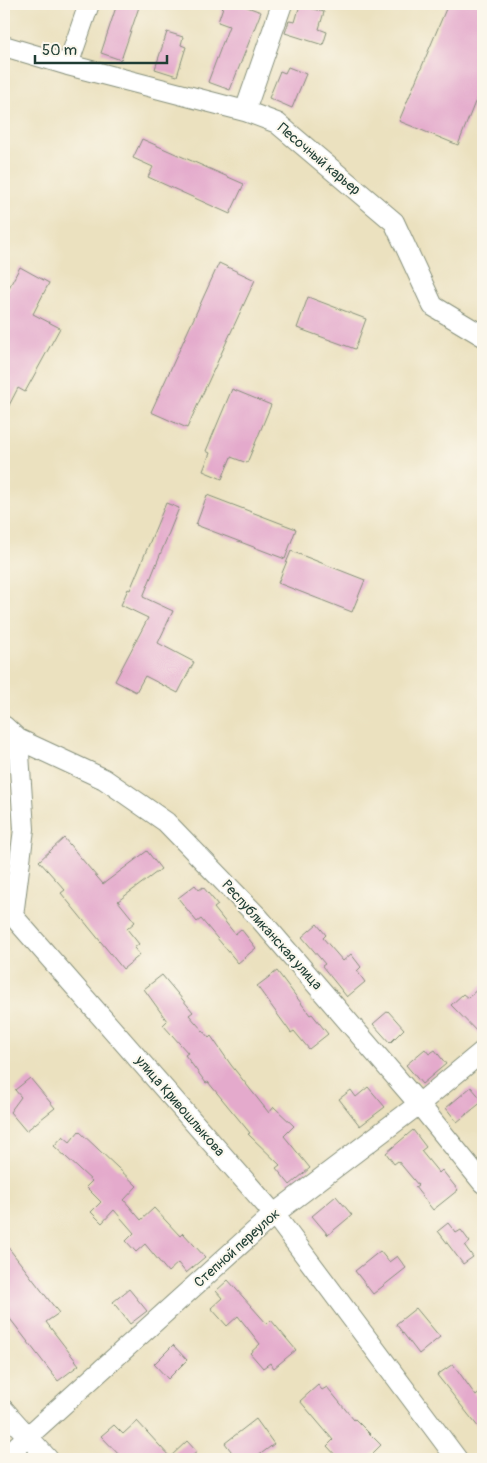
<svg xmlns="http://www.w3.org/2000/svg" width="487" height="1463" viewBox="0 0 487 1463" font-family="Pangolin,sans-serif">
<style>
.building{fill:#e4aacc}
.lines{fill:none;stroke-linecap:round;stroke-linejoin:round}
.minor-casing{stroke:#858f7a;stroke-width:22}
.minor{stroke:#fff;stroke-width:20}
.labels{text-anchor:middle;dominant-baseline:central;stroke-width:4;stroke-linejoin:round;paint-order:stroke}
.street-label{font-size:14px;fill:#1f3d34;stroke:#fbf7ec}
</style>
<rect width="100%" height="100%" fill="#fbf7ec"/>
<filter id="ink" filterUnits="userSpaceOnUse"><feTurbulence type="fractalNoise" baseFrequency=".02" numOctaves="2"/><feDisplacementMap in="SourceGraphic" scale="10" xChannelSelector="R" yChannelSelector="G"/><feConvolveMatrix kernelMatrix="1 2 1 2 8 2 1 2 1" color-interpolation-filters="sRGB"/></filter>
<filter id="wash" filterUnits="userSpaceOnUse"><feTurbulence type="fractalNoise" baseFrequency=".0096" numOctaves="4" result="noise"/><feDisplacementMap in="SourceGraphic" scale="20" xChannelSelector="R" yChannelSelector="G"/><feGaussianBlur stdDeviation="1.12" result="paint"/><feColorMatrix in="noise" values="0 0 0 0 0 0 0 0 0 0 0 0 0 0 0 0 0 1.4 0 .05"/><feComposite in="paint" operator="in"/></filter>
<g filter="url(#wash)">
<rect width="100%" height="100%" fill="#ebe1bf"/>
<g id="blocks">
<path class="building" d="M117 4H140L121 60 101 53Z
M224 4H239L261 12 230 90 208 82 229 26 218 22Z
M448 4H483V82L458 145 399 121Z
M300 5 324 12 319 29 327 32 323 45 285 33 289 21 295 22Z
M167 32 183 37 181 45 186 47 177 76 155 69Z
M288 67 306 74 292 108 269 98 280 71 285 73Z
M142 139 244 184 230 214 148 177 153 167 133 158Z
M219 263 255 280 187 428 151 412Z
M20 267 49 283 33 314 60 328 25 392 18 388 4 415V297Z
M308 297 366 319 355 349 297 328Z
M232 389 271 405 247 463 231 457 222 479 203 471 210 453 206 451Z
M207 495 296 529 285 559 196 525Z
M166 503 179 508 143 597 173 611 158 643 194 662 178 693 145 676 136 692 115 681 148 618 121 605 128 589 130 590Z
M291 551 365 580 352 612 278 583Z
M64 838 103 884 147 851 161 869 118 901 135 922 127 929 139 944 134 948 140 955 123 969 61 893 65 890 39 861Z
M195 885 199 890 203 887 218 905 214 908 235 934 241 929 256 948 238 963 201 919 197 922 178 898Z
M317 924 326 935 323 938 343 961 351 954 361 967 357 971 365 982 347 997 322 966 325 964 302 937Z
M277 971 310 1015 312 1014 328 1034 309 1049 294 1031 291 1033 257 986Z
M162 975 193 1012 189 1015 209 1038 211 1036 231 1065 269 1113 274 1107 294 1126 284 1136 310 1168 290 1185 276 1168 280 1165 248 1134 250 1133 208 1082 206 1083 185 1055 188 1053 163 1025 167 1021 144 989Z
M483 984V1038L451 1005 463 994 468 998Z
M388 1011 404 1029 390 1043 373 1024Z
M425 1049 429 1054 435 1050 446 1064 422 1084 406 1065Z
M30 1078 55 1108 26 1131 10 1112 21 1097 15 1090Z
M368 1087 385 1107 360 1126 339 1099 351 1090 356 1097Z
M471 1087 483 1101 457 1122 446 1108Z
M413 1130 426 1147 421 1151 439 1173 442 1170 458 1190 433 1210 415 1187 418 1185 398 1161 394 1164 386 1153Z
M79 1131 137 1186 124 1200 141 1220 154 1208 180 1236 183 1233 205 1257 186 1273 178 1263 168 1272 145 1244 136 1252 126 1241 134 1233 114 1210 102 1223 91 1212 101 1202 86 1187 92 1181 54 1146 63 1136 70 1142Z
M336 1196 352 1215 328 1235 312 1216Z
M448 1223 456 1233 461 1230 470 1242 465 1246 473 1257 463 1264 438 1231Z
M4 1242 59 1313 46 1322 79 1365 58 1381 4 1311Z
M380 1251 389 1262 397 1256 406 1268 373 1294 355 1271Z
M228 1280 267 1324 271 1320 296 1350 274 1368 270 1363 263 1368 250 1353 260 1344 238 1316 227 1326 211 1308 222 1298 216 1291Z
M129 1289 147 1311 130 1324 113 1302Z
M416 1308 440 1337 419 1354 396 1324Z
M173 1345 187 1360 168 1379 154 1364Z
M453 1364 476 1396 483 1390V1433L437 1375Z
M318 1385 322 1390 327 1387 354 1420 355 1419 381 1445 367 1459H339L327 1446 333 1440 300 1401Z
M256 1419 274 1444 254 1459H237L225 1443Z
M137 1421 170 1457 187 1441 197 1452 188 1459H123L101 1436 114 1425 123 1434Z"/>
</g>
</g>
<g filter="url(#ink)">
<use href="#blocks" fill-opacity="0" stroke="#858f7a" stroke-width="1"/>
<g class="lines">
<g class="minor-casing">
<path id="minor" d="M4 46 68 65 245 111 277 123 394 222 433 306 483 336
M68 65 89 4
M245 111 282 4
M4 726 18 739 24 829 13 916 274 1214 457 1459
M18 739 104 779 166 822 259 918 419 1104 483 1183
M4 1410 48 1459
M4 1458 274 1214 419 1104 483 1051"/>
</g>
<use href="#minor" class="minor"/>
</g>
</g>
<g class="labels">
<g class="street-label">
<text transform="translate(319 159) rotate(40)">Песочный карьер</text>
<text transform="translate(272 935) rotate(48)">Республиканская улица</text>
<text transform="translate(180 1106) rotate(49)">улица Кривошлыкова</text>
<text transform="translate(237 1248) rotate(-42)">Степной переулок</text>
</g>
</g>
<rect width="487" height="1463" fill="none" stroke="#fbf7ec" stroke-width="20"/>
<path d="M35 55v8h132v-8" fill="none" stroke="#1f3d34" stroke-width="2.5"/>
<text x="42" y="55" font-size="15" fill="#1f3d34" stroke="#fbf7ec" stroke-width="4" paint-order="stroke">50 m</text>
</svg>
